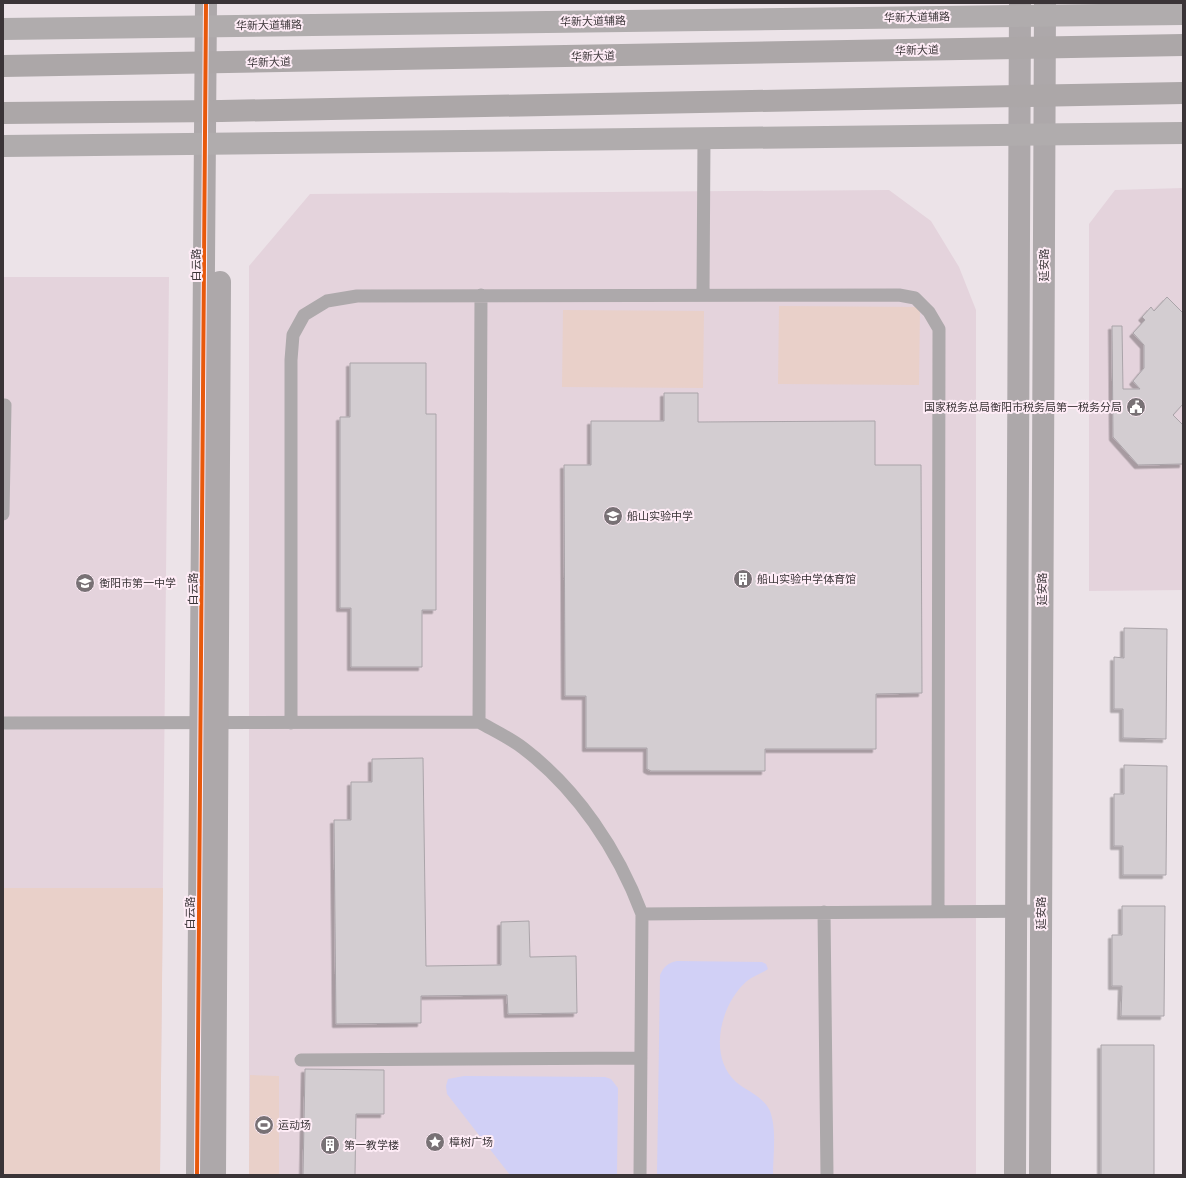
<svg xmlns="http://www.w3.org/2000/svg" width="1186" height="1178" viewBox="0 0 1186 1178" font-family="Ubuntu,'Noto Sans SC',sans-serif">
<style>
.built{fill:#e4d3dc}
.green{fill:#e9d0c9}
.water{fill:#d1d0f6}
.building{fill:#d3cdd1;stroke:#aaa4a9;filter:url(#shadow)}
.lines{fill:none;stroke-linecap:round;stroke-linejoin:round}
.lane{stroke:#ada9ab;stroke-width:13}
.secondary{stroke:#ada8aa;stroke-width:22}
.primary{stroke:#b0acad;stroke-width:22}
.highway{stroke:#aca7a8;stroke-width:22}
.cycleway-casing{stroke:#feecf6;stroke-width:6}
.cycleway{stroke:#e8590c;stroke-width:4}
.labels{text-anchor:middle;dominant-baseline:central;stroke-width:4;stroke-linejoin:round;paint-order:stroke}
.street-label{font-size:11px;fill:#3a3437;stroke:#feecf6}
.poi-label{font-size:11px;fill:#3a3437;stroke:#feecf6;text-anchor:start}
</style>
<defs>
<filter id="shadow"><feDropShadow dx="-3.5" dy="3.5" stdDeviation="0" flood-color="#0004"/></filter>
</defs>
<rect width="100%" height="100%" fill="#ece3e8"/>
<path class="built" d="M1183 188V590L1089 591V224L1115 190Z
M889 190 931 221 959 267 976 310V1175H249V266L310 194Z
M3 277H169L160 1175H3Z"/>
<path class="green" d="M779 306 920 307 919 385 778 384Z
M563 310 704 311 703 388 562 387Z
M3 888H163L160 1175H3Z
M250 1075 279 1076V1175H249Z"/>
<path class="water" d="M677 961 762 962 766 964 768 969C761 974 753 976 747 981 721 1003 707 1056 736 1082 747 1091 764 1097 770 1111 777 1130 773 1155 773 1175H657L660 975C664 966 668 963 677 961Z
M464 1076 605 1077 611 1079 618 1088 617 1175H510L447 1094 446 1086 448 1079Z"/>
<path class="building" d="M1167 297 1183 313V404L1173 415 1183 425V464L1138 465 1113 437 1112 326H1122L1123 389H1140L1133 381 1144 368V345L1133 333 1145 320 1142 317 1151 307 1154 311Z
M350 363H426V414H436V610H422V667H351V608H340V417H350Z
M664 393H698V422L875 421V465H921L922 693 876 694V749H765V771H651L647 769V748H586V696H565L564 465H591V421H664Z
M1124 628 1167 629 1166 739 1123 738V709H1114V657L1124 658Z
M423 758 426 966 501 965V922L529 921 530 957 576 956 577 1013 508 1014 507 995 421 996V1023L336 1024 334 820H351V782H372V759Z
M1124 765 1167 766 1166 875H1123V846H1114V794H1124Z
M1122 906H1165L1164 1016H1121L1122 986H1112V935H1122Z
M1101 1045H1154V1175H1101Z
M305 1069 384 1070V1114H356L355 1175H303Z"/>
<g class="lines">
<path class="lane" d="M703 295 704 138
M3 405H5L3 514
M479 722 481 295
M3 723 479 722C493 730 510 738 523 748 577 789 618 850 642 914L640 1175
M291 723V360L293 335 304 315 327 301 357 296 899 295 915 298 929 312 939 329 938 911
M824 912 827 1175
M642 914 1041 911
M301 1060 641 1058"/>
<path class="secondary" d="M197 1175 206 3
M215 1175 220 282
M1015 1175 1020 3
M1040 1175 1045 3"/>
<path class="primary" d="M3 29 1183 14
M3 146 1183 133"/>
<path class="highway" d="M3 66 1183 45
M3 113 221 111 1183 93"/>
<g class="cycleway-casing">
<path id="cycleway" d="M197 1175 206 3"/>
</g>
<use href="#cycleway" class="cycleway"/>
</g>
<defs>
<g id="civic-disc" transform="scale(1)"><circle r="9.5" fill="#787175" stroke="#feecf6"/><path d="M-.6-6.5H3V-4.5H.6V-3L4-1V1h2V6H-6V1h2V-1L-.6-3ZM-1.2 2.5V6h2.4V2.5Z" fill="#fff"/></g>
<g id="school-disc" transform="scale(1)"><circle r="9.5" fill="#787175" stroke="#feecf6"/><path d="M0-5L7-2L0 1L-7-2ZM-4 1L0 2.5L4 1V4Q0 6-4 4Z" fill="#fff"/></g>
<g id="building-disc" transform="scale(1)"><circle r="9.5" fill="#787175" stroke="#feecf6"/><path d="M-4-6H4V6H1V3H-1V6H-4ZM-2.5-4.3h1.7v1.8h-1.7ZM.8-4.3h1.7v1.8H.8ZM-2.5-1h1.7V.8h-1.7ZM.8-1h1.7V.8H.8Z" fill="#fff"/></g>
<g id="stadium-disc" transform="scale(1)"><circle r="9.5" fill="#787175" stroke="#feecf6"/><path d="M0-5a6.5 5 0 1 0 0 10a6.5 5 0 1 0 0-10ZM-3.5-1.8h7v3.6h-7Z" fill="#fff"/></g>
<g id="sight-disc" transform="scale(1)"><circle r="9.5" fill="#787175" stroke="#feecf6"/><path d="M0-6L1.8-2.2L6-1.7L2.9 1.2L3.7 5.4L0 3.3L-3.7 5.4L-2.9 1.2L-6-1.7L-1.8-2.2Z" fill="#fff"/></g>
</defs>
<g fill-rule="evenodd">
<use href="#civic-disc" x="1136" y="407"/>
<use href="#school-disc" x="613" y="516"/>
<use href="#building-disc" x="743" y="579"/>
<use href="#school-disc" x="85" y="583"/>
<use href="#stadium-disc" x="264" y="1125"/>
<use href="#sight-disc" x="435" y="1142"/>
<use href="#building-disc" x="330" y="1145"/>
</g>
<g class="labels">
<g class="street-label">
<text transform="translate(917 17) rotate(-1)">华新大道辅路</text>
<text transform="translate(593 21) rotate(-1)">华新大道辅路</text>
<text transform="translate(269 25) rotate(-1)">华新大道辅路</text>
<text transform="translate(917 50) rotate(-1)">华新大道</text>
<text transform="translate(593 56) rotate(-1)">华新大道</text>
<text transform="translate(269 62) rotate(-1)">华新大道</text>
<text transform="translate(196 265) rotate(-90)">白云路</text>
<text transform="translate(1044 265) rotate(-90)">延安路</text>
<text transform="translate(193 589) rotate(-90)">白云路</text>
<text transform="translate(1042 589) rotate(-90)">延安路</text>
<text transform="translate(190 913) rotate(-90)">白云路</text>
<text transform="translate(1041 913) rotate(-90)">延安路</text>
</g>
<g class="poi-label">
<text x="1122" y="407" text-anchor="end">国家税务总局衡阳市税务局第一税务分局</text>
<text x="627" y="516">船山实验中学</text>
<text x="757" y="579">船山实验中学体育馆</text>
<text x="99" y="583">衡阳市第一中学</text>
<text x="278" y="1125">运动场</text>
<text x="449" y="1142">樟树广场</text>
<text x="344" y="1145">第一教学楼</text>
</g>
</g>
<rect width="1186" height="1178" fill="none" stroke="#3a3437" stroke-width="8"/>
</svg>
